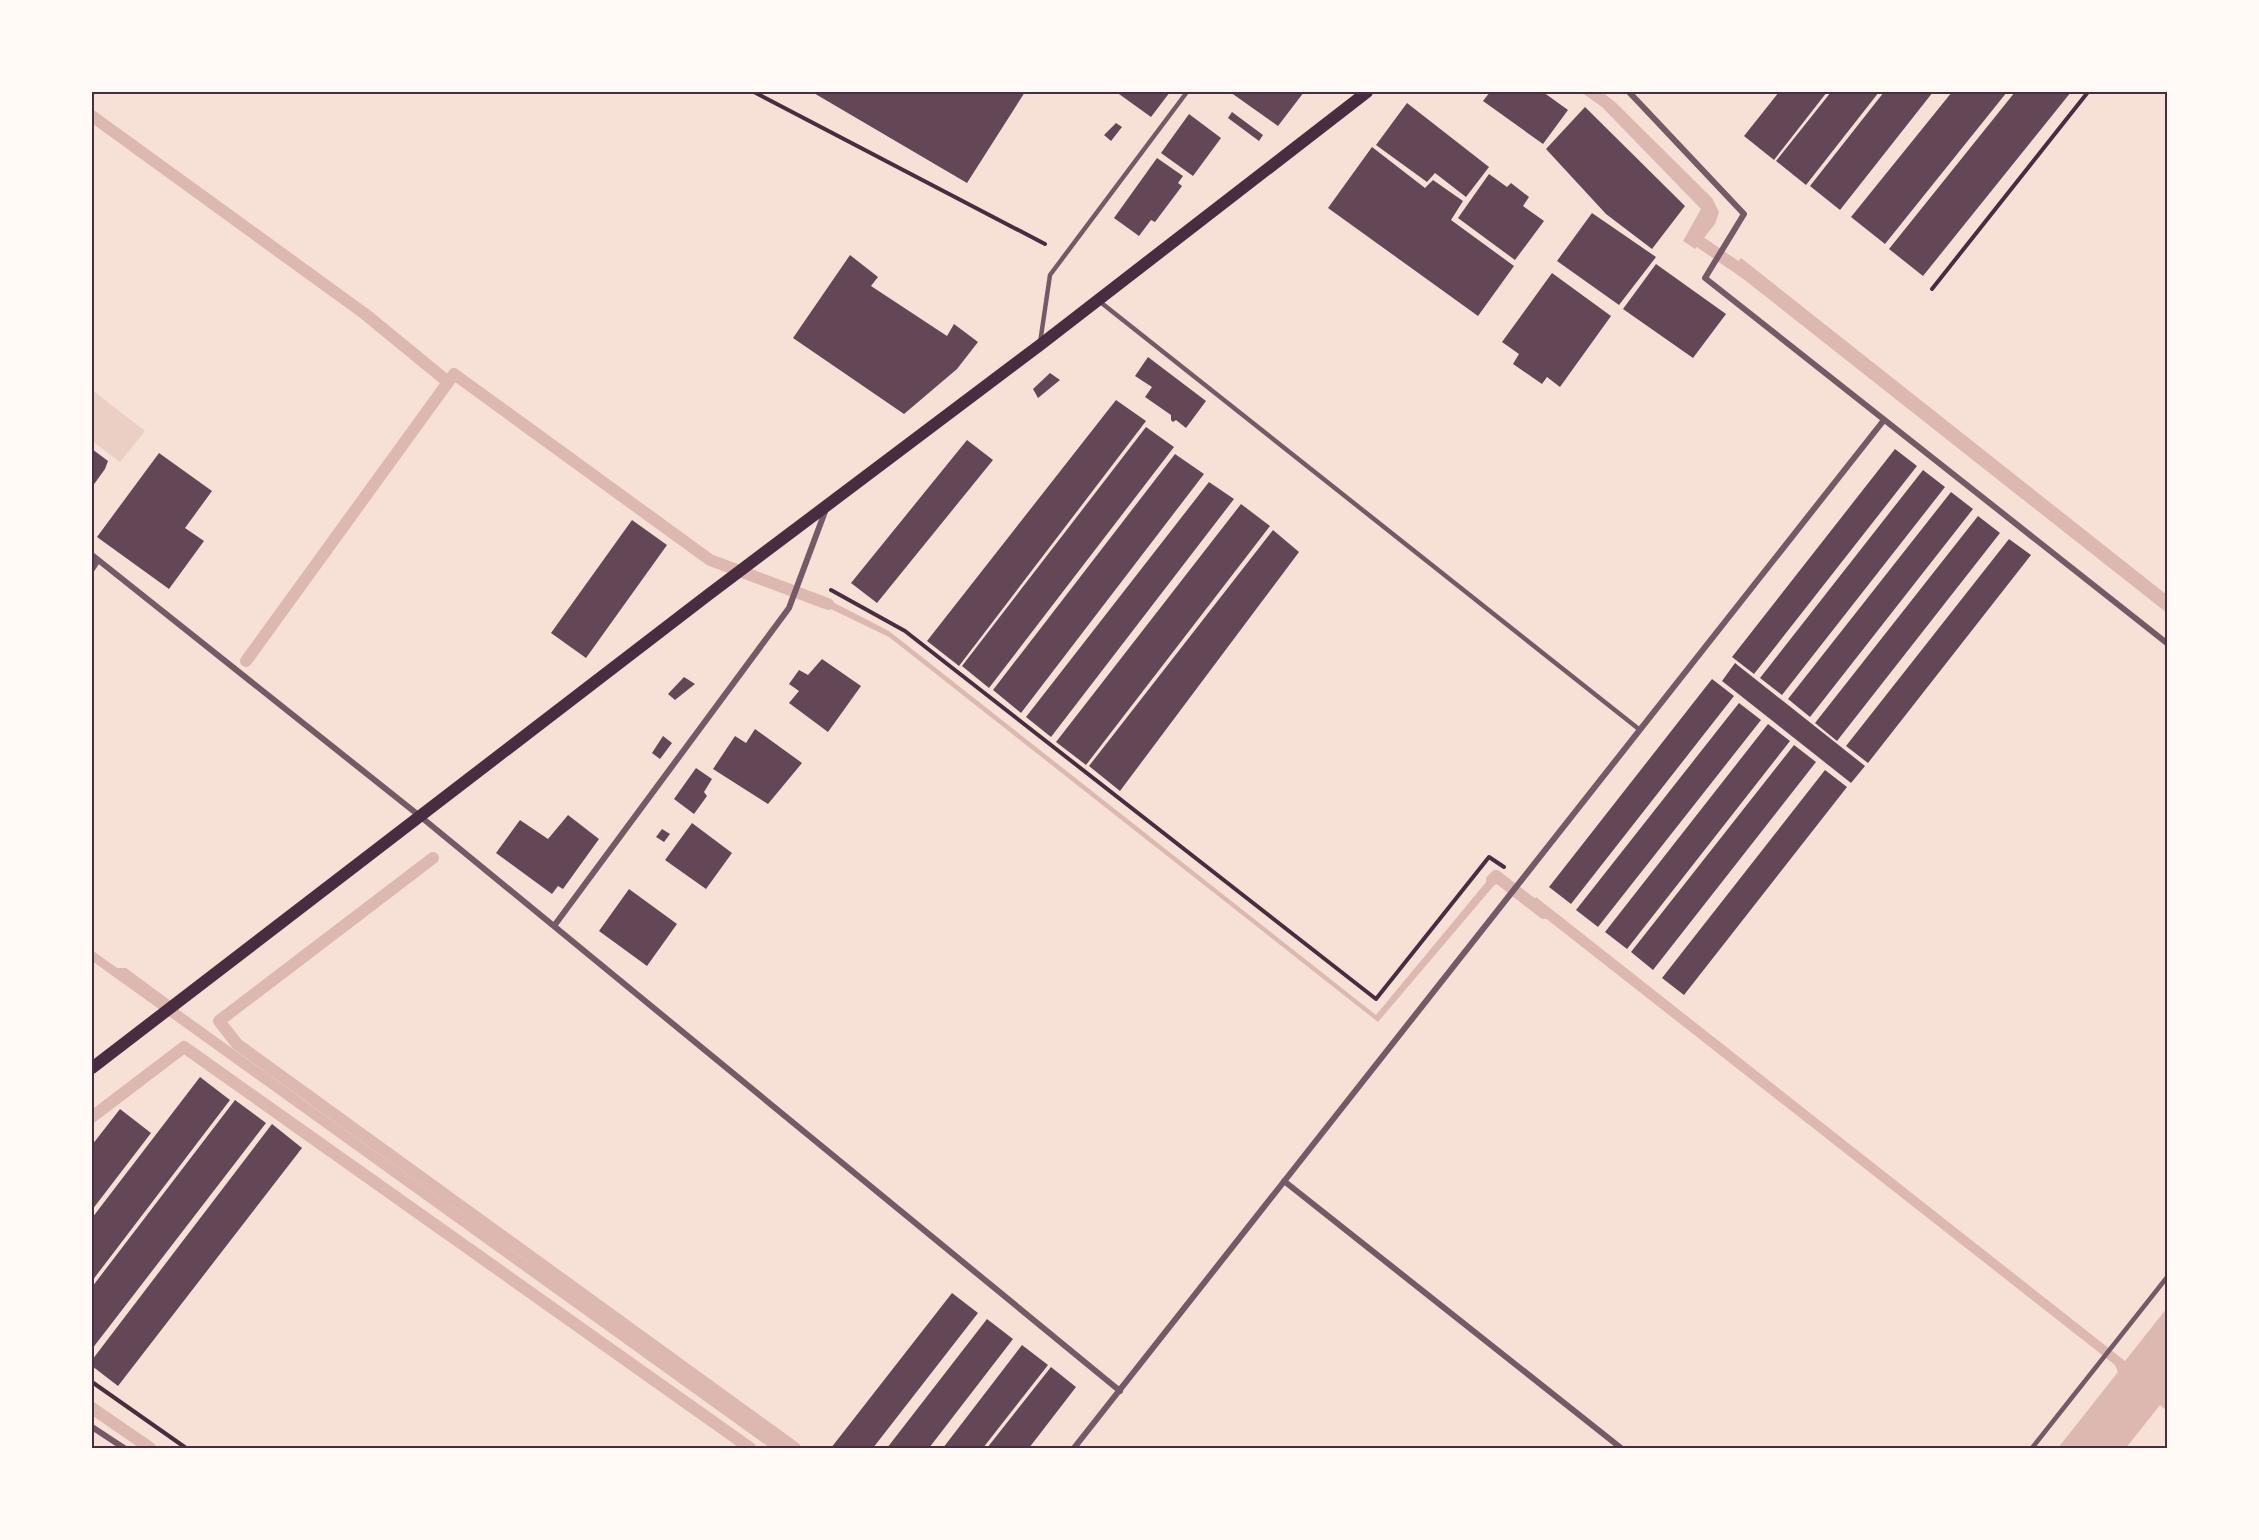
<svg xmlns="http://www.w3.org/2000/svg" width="2259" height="1540" viewBox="0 0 2259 1540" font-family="'PT Sans',sans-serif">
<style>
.green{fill:#ebcfc5}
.water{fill:#dcb8b0}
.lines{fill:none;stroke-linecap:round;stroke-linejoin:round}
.stream{stroke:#dcb8b0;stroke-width:12}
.building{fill:#644757}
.path{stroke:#4a2c40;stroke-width:4}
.service{stroke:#755966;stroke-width:4.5}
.minor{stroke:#755966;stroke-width:6}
.secondary{stroke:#4a2c40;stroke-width:12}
.neatline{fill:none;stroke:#4a2c40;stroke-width:2}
</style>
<rect width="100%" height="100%" fill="#f7e1d7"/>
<path class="green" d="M92 390 145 431 120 462 92 441Z"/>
<path class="water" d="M1581 92H1602L1615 102 1712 198 1719 212 1715 224 1695 249 1683 241 1701 209 1602 107Z
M1741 258 2167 595V613L1732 270Z
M815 593 889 631 1376 1015 1492 875 1500 874 1505 877 1502 883 1497 882 1378 1022 889 637 812 600Z
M1536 897 2125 1361 2167 1308V1411L2160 1405 2126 1448H2058L2118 1372 2115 1365 1530 906Z
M92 950 117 968H126L179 1007V1010L786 1448H770L92 961Z"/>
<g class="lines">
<path class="stream" d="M92 116 365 314 448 382
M1698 231 1694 238 1747 274
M246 661 454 374 710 560 828 604
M433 858 219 1021 237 1044 795 1448
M1492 880 1496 876 1544 913
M92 1117 184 1047 750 1448
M92 1408 150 1448"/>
</g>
<path class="building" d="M812 92H1025L967 183Z
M1121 92H1170L1151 117 1119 94Z
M1230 92H1304L1278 126Z
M1490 92H1543L1568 110 1543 144 1483 101Z
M1779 92H1827L1774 160 1744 136Z
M1831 92H1879L1806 185 1776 161Z
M1884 92H1933L1840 210 1810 186Z
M1952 92H2007L1885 244 1851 217Z
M2015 92H2071L1923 276 1889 249Z
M1407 103 1489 167 1466 197 1435 173 1427 182 1376 145Z
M1585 107 1685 206 1652 249 1606 214 1546 149Z
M1232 112 1263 135 1259 141 1228 118Z
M1189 114 1221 138 1193 176 1161 153Z
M1116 123 1122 127 1111 141 1104 135Z
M1372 147 1425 188 1433 180 1463 201 1451 220 1514 266 1478 316 1328 208Z
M1157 158 1183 176 1178 183 1182 186 1155 222 1151 220 1139 236 1114 218Z
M1489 174 1507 187 1511 183 1529 197 1523 206 1544 221 1515 260 1458 218Z
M1592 213 1656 257 1619 305 1557 261Z
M850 255 878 277 871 286 947 336 954 324 978 342 957 369 904 414 793 338Z
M1656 264 1726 314 1693 358 1623 309Z
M1552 273 1611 316 1560 387 1547 377 1542 384 1513 364 1519 354 1502 342Z
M1148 357 1206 401 1186 428 1176 420 1173 422 1171 420V415L1145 397 1152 387 1135 376Z
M1050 373 1060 380 1038 398 1033 389Z
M1116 400 1146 421 959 666 927 641Z
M1146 427 1174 447 989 688 962 666Z
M967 440 993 460 877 603 851 583Z
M92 449 108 461 105 469 92 487Z
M1895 449 1917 466 1754 674 1732 657Z
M159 453 212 491 185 528 204 541 169 589 97 537Z
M1175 454 1204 474 1021 713 993 690Z
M1923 470 1945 487 1782 695 1760 678Z
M1209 482 1234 499 1051 737 1026 717Z
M1951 492 1973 509 1810 717 1788 699Z
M1241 504 1270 526 1086 765 1056 742Z
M1978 516 2000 533 1837 741 1815 723Z
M632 520 667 545 586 658 551 633Z
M1273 530 1299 552 1120 791 1089 766Z
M2009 539 2031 555 1868 763 1846 746Z
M822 659 861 686 828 732 789 703 799 691 789 684 799 670 808 675Z
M1735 663 1865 766 1851 783 1722 681Z
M684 677 695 684 675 700 668 694Z
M1712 679 1734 696 1571 904 1549 887Z
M1739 703 1761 720 1598 927 1576 910Z
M1768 724 1790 741 1627 949 1605 932Z
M755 729 802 763 768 804 713 769 735 736 746 743Z
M663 736 672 743 660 759 652 753Z
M1794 745 1816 762 1653 970 1631 952Z
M696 768 712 779 704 792 707 796 694 814 674 799Z
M1825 770 1847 787 1684 995 1662 978Z
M568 815 599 839 563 889 558 886 552 894 496 853 520 820 548 839Z
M692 823 732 853 706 889 665 860Z
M662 829 670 834 664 842 656 837Z
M629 889 677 924 647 966 599 931Z
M200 1077 230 1100 92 1281V1218Z
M235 1100 266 1123 92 1349V1287Z
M120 1109 151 1133 92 1210V1145Z
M272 1124 302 1148 118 1386 92 1366V1360Z
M952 1293 978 1313 873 1448H831Z
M987 1319 1013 1339 929 1448H887Z
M1022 1345 1048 1365 983 1448H943Z
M1051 1367 1076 1387 1029 1448H987Z"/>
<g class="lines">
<path class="path" d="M754 92 1045 244
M1932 289 2088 92
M831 590 905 631 1376 999 1489 857 1504 867
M92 1382 186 1448"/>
<path class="service" d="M1099 301 1640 730
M1040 343 1050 275 1187 92
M2032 1448 2168 1276"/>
<path class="minor" d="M1629 92 1744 214 1705 278 2168 644
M92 555 421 817 1120 1391
M92 569 98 560
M554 926 789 608 826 509
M1284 1181 1621 1448
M92 1427 124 1448
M1074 1448 1884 420"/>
<path class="secondary" d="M92 1068 708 595 1040 345 1367 92"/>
</g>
<rect width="2259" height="1540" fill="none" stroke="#fffaf5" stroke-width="186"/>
<rect x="93" y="93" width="2073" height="1354" class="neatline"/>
</svg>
